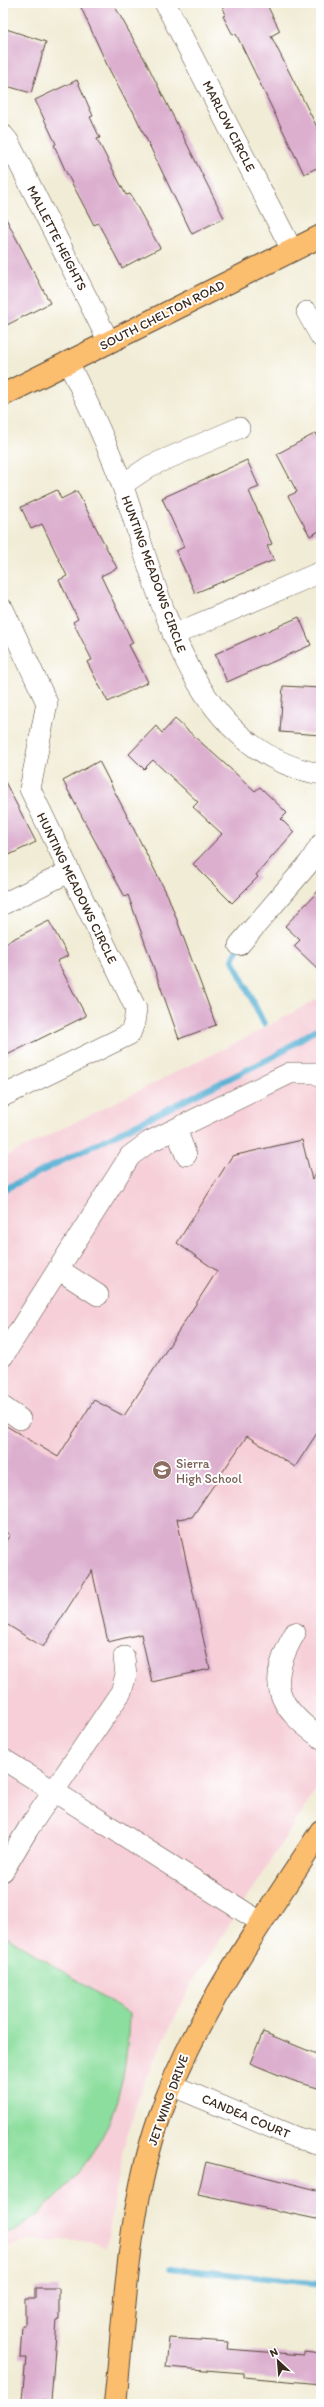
<svg xmlns="http://www.w3.org/2000/svg" width="324" height="2407" viewBox="0 0 324 2407" font-family="Itim,sans-serif">
<style>
.built{fill:#f6cfd8}
.green{fill:#8cde9e;stroke:#64845e}
.lines{fill:none;stroke-linecap:round;stroke-linejoin:round}
.stream{stroke:#56b0d4;stroke-width:6}
.building{fill:#dcafcf}
.minor-casing{stroke:#564739;stroke-width:22}
.major-casing{stroke:#564739;stroke-width:24}
.minor{stroke:#fff;stroke-width:21}
.major{stroke:#fbbd6e;stroke-width:22}
.labels{text-anchor:middle;dominant-baseline:central;stroke-width:4;stroke-linejoin:round;paint-order:stroke}
.street-label{font-size:13px;fill:#3b2a1e;stroke:#fff}
.education-label{font-size:13px;fill:#785e54;stroke:#fff;text-anchor:start}
</style>
<rect width="100%" height="100%" fill="#fff"/>
<filter id="ink" filterUnits="userSpaceOnUse"><feTurbulence type="fractalNoise" baseFrequency=".025" numOctaves="2"/><feDisplacementMap in="SourceGraphic" scale="8" xChannelSelector="R" yChannelSelector="G"/><feConvolveMatrix kernelMatrix="1 2 1 2 8 2 1 2 1" color-interpolation-filters="sRGB"/></filter>
<filter id="wash" filterUnits="userSpaceOnUse"><feTurbulence type="fractalNoise" baseFrequency=".012" numOctaves="4" result="noise"/><feDisplacementMap in="SourceGraphic" scale="16" xChannelSelector="R" yChannelSelector="G"/><feGaussianBlur stdDeviation="0.9" result="paint"/><feColorMatrix in="noise" values="0 0 0 0 0 0 0 0 0 0 0 0 0 0 0 0 0 1.4 0 .05"/><feComposite in="paint" operator="in"/></filter>
<g filter="url(#wash)">
<rect width="100%" height="100%" fill="#f1ecd5"/>
<path class="built" d="M321 997V1782L192 1983 163 2042 144 2082 126 2136 106 2248 90 2241 31 2240 3 2249V1158L259 1031Z"/>
<path class="green" d="M3 1934 129 2013C127 2087 113 2138 61 2192 44 2209 25 2226 3 2236Z"/>
<g class="lines">
<path class="stream" d="M238 948 233 960 264 1024
M3 1190 273 1057 321 1026
M170 2268 321 2284"/>
</g>
<g id="blocks">
<path class="building" d="M79 3H113L146 62 224 218 192 234 132 109H130L108 67Z
M221 3H266L280 31 271 36 321 135V166L304 174 236 34 233 35 223 16 226 15Z
M3 28 46 42 31 93 3 85Z
M77 80 93 116 90 117 100 138 97 139 126 195 130 194 160 248 122 268 98 223 94 225 66 172 54 145 56 144 35 100Z
M3 213 50 303 3 327Z
M316 433 321 442V530L310 536 288 496 297 492 277 454Z
M247 460 259 487 249 491 272 544 267 546 274 560 195 593 176 551 184 547 162 498Z
M57 490 61 499 77 491 117 568 101 576 133 643 129 645 148 682 108 702 87 662 92 660 73 622 78 619 59 580 67 576 42 524 31 529 21 507Z
M299 617 311 645 227 682 215 654Z
M283 686 321 688V735L280 732Z
M175 719 255 791 260 787 287 813 281 819 294 832 256 875 258 877 232 903 193 864 222 834 193 807 198 802 153 760 144 769 129 754 156 726 162 733Z
M99 761 168 896 216 1025 179 1039 128 895 125 897 63 781Z
M3 778 36 842 3 858Z
M321 888V972L294 946 300 940 285 926Z
M49 921 68 956 57 961 86 1016 3 1057V944Z
M302 1140 312 1180 321 1165V1427L295 1467 247 1436 192 1517 177 1519 210 1669 152 1682 141 1634 108 1642 92 1570 43 1647 3 1622V1545L10 1535 3 1530V1424L58 1457 94 1400 124 1416 217 1271 177 1243 232 1156Z
M263 2032 321 2056V2089L291 2080 250 2063Z
M206 2162 321 2191V2220L198 2194Z
M35 2288H59V2320H57L51 2402 22 2399 26 2358H20L22 2326H25V2299H35Z
M169 2338 228 2342 227 2349 304 2355V2352L321 2354V2384L244 2377V2373L166 2367Z"/>
</g>
</g>
<g filter="url(#ink)">
<use href="#blocks" fill-opacity="0" stroke="#564739" stroke-width="1"/>
<g class="lines">
<g class="minor-casing">
<path id="minor" d="M165 3 292 250
M3 135 8 141 109 342
M307 312 321 337
M68 362C88 403 108 445 123 487 160 593 189 752 321 774
M122 485 150 466 239 428
M3 609 47 703 30 789 136 1009 134 1023 130 1034 3 1096
M173 635 321 572
M3 904 69 872
M239 945 309 863 321 844
M176 1129 186 1155
M58 1269 98 1295
M3 1356 130 1156 149 1142 290 1073H315L321 1076
M3 1407 20 1419
M295 1633C266 1683 276 1706 321 1738
M3 1759 262 1923
M3 1871 28 1829 121 1692 126 1675 124 1657
M171 2085 297 2138 321 2144"/>
</g>
<g class="major-casing">
<path id="major" d="M3 395 321 236
M115 2404C125 2310 128 2208 159 2118 196 2013 261 1924 321 1831"/>
</g>
<use href="#minor" class="minor"/>
<use href="#major" class="major"/>
</g>
</g>
<defs>
<g id="school-disc" transform="scale(1)"><circle r="9.5" fill="#8d6e63" stroke="#fff"/><path d="M0-5L7-2L0 1L-7-2ZM-4 1L0 2.5L4 1V4Q0 6-4 4Z" fill="#fff"/></g>
</defs>
<g fill-rule="evenodd">
<use href="#school-disc" x="162" y="1470"/>
</g>
<g class="labels">
<g class="street-label">
<text transform="translate(229 126) rotate(63)">MARLOW CIRCLE</text>
<text transform="translate(57 238) rotate(63)">MALLETTE HEIGHTS</text>
<text transform="translate(162 315) rotate(-27)">SOUTH CHELTON ROAD</text>
<text transform="translate(154 574) rotate(70)">HUNTING MEADOWS CIRCLE</text>
<text transform="translate(77 888) rotate(64)">HUNTING MEADOWS CIRCLE</text>
<text transform="translate(168 2100) rotate(-70)">JET WING DRIVE</text>
<text transform="translate(246 2116) rotate(23)">CANDEA COURT</text>
</g>
<g class="education-label">
<text x="176" y="1463">Sierra<tspan x="176" dy="15">High School</tspan></text>
</g>
</g>
<rect width="324" height="2407" fill="none" stroke="#fff" stroke-width="16"/>
<g transform="translate(278 2361) rotate(334)" stroke="#ffffff" stroke-width="3" paint-order="stroke">
<path d="M0-3L7 15L0 10L-7 15Z" fill="#3b2a1e"/>
<text y="-6" font-size="11" font-weight="bold" text-anchor="middle" fill="#3b2a1e">N</text>
</g>
</svg>
